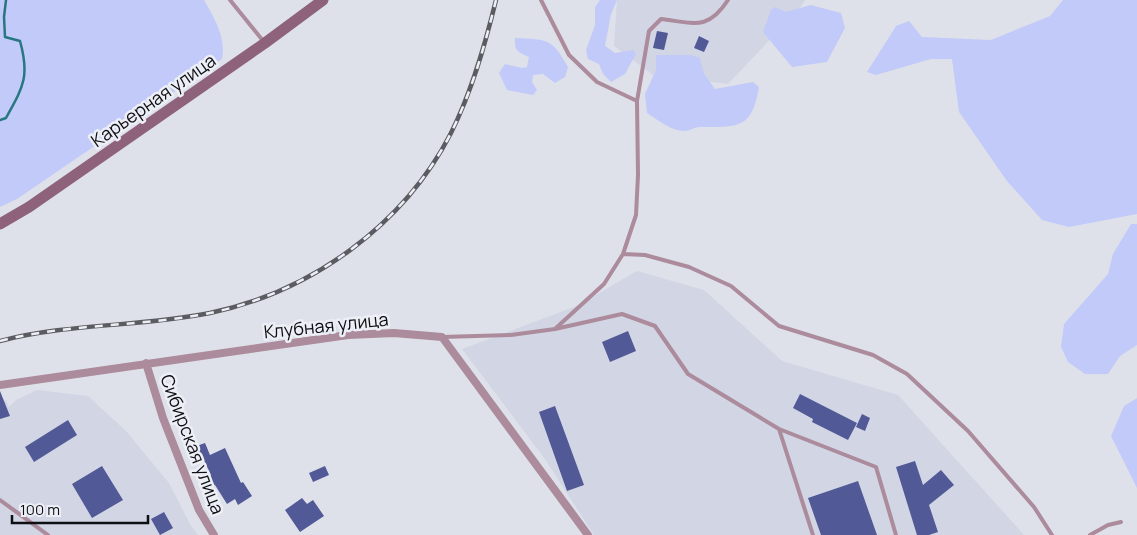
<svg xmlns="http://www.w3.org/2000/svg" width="1137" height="535" viewBox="0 0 1137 535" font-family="Manrope,sans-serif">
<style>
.built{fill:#d1d5e4}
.green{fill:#c1caf8}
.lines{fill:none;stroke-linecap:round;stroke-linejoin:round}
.stream{stroke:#287780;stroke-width:2.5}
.building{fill:#515996}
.lane{stroke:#ab8b9c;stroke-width:4}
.street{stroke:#ab8b9c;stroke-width:8}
.secondary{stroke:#8e627b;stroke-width:11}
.rail-casing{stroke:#5a5c61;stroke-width:4.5}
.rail{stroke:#edeff7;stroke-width:2.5;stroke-dasharray:8;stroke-linecap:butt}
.labels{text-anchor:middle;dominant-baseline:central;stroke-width:5;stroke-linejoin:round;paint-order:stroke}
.street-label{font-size:18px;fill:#0e0f12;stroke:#edeff7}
</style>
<rect width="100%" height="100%" fill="#dfe1ea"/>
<path class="built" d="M617 0H805L800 8 728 84 653 75 614 46Z
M637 271 704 290 782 361 898 395 1024 535H594L545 459 462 349 579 305Z
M37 390 88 396 126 431 169 483 190 524 198 535H0V402L6 400 9 407 16 400Z"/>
<path class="green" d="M0 0H204C215 19 226 37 222 59L17 199 0 207Z
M600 0H617L611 14 605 46 615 53 633 50 636 54 625 74 611 82 603 74 599 64 588 59 586 50 595 25V7Z
M1063 0H1137V214L1069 227 1042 220 1007 181 959 112 952 59H931L876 75 867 72 896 26 909 21 922 37 991 40 1050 16Z
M811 5 841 13 845 28 827 62 792 67 763 32 771 10 775 7 786 12Z
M515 38C548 40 551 37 568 67L565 77 555 83 543 74 533 75 532 82 537 90 533 95 507 90 499 73 505 64 522 68 527 67 529 57C518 52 514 51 515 38Z
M656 55H691L700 58 704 74 715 89 753 82 759 87C752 130 737 127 700 127 694 127 690 131 685 131 671 131 658 120 647 113L645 94 656 70Z
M1131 224H1137V345L1120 356 1108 374H1085L1068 362 1061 347 1064 324 1108 274 1113 254Z
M1137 398V488L1111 436 1124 406Z"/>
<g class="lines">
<path class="stream" d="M0 120 6 118C23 87 30 77 20 41L5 37 4 17 6 0"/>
</g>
<path class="building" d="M657 31 668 33 664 50 653 48Z
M699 36 709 41 704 52 694 48Z
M628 331 636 351 610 362 602 342Z
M0 391 10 416 0 419Z
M800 394 857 423 848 440 812 422 813 419 793 408Z
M555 406 584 485 567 491 539 412Z
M862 414 870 418 865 431 856 427Z
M68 420 77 435 34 462 25 447Z
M205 443 210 455 225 448 241 483 243 482 252 496 238 505 235 499 227 504 215 485 210 487 205 478 211 475 200 452 193 455 191 448Z
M915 461 923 485 941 470 954 485 929 505 938 532 929 535H917L896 467Z
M102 466 123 500 92 518 72 484Z
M325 466 329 475 313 482 309 473Z
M858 481 877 535H821L808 498Z
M302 498 307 504 313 500 324 516 300 532 285 510Z
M164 512 173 528 160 535 151 519Z"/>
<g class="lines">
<path class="lane" d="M230 0 264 42
M541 0 569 55 597 82 637 101
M623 254 645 255 689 267 731 286 779 326 873 355 907 374 968 431 1034 507 1052 535
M556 328 604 284 623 254 636 215 638 175 637 101 649 31 661 19C694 23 708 31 728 0
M442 337 511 335 555 329 622 314 655 326 688 374 779 429 876 467 896 535
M779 429 813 535
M0 500 48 535
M1090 535 1108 525 1121 522"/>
<path class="street" d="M146 363 163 418 199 510 214 535
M0 385 348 335 394 333 442 337 588 535"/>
<path class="secondary" d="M0 224 29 207 265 43 323 0"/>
<g class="rail-casing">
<path id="rail" d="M0 341C69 323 141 327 210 313 311 292 404 225 451 133 472 91 485 45 496 0"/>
</g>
<use href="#rail" class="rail"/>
</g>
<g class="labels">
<g class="street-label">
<text transform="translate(153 100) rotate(-35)">Карьерная улица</text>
<text transform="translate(326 325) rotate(-6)">Клубная улица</text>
<text transform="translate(193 444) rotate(69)">Сибирская улица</text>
</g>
</g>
<path d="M12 515v8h136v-8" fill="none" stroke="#0e0f12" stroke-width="2.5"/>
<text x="20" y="515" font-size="15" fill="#0e0f12" stroke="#edeff7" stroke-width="4" paint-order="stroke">100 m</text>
</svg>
